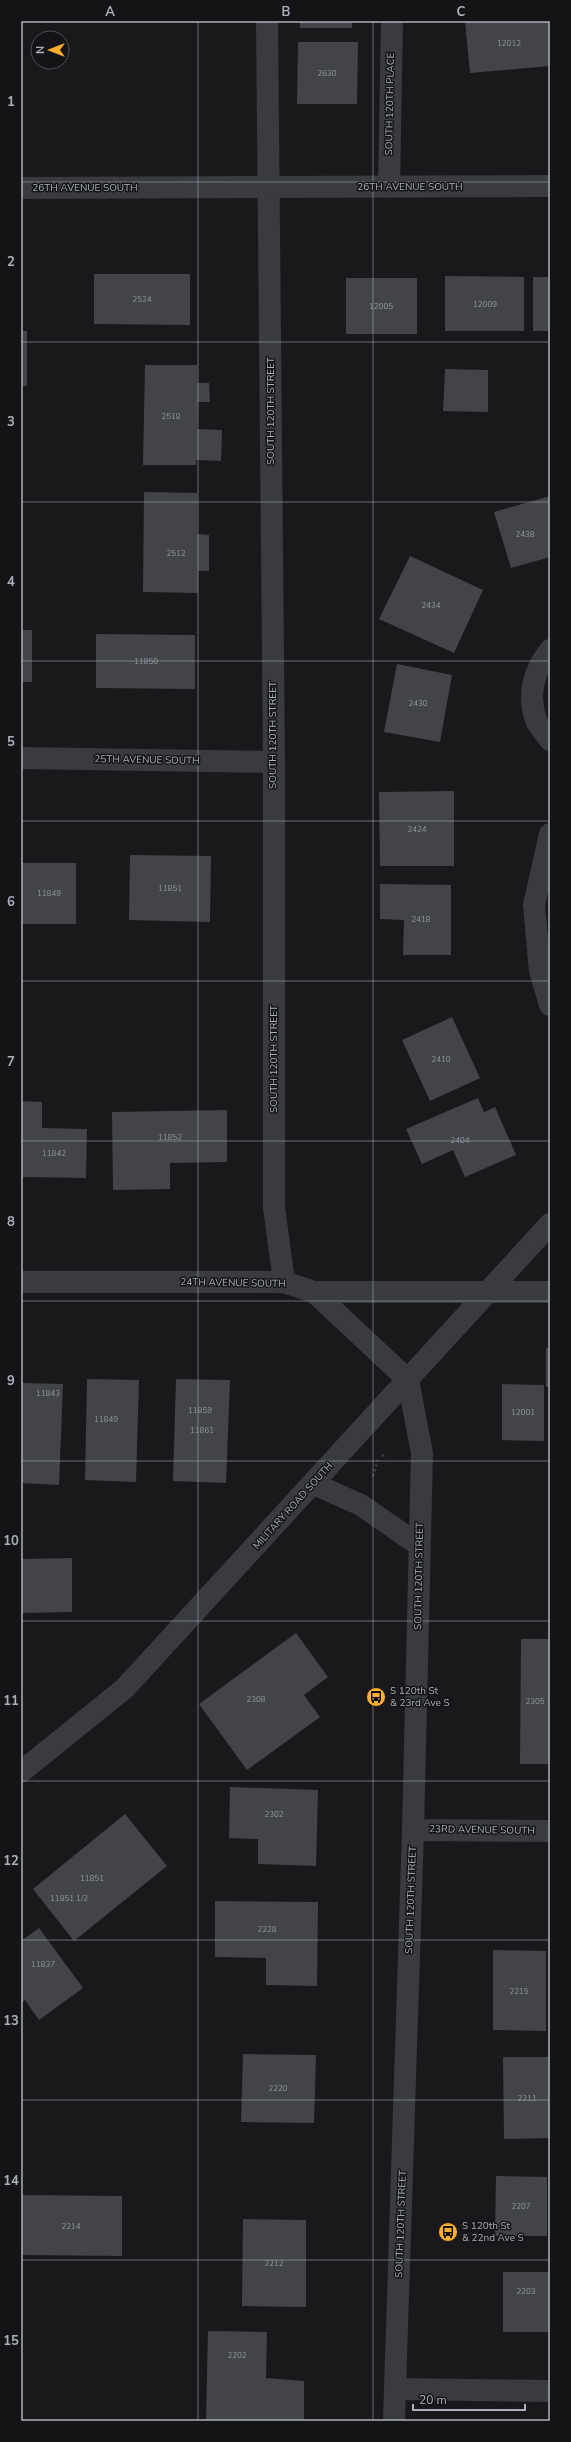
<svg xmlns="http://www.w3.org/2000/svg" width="571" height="2442" viewBox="0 0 571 2442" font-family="'Nunito Sans',sans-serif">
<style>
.building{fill:#434448}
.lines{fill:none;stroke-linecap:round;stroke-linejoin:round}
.path{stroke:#3f4248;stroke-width:2.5;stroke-dasharray:2 3;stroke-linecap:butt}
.minor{stroke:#393b40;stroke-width:22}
.grid{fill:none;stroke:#aab0bc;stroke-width:1;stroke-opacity:0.55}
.labels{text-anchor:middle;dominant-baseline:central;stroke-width:3;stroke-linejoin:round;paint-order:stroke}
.number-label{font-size:8px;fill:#90959f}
.street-label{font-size:10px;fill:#aab0bc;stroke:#141416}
.poi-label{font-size:10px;fill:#aab0bc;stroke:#141416;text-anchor:start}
.neatline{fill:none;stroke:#aab0bc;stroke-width:1.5}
.grid-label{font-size:13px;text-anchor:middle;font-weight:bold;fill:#aab0bc}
</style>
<rect width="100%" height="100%" fill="#19191b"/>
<path class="building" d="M300 21H352V28H300Z
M465 21H550V66L470 73Z
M298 42H358L357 104H297Z
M94 274H190V325L94 324Z
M445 276 524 277V331H445Z
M533 277H550V331H533Z
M346 278H417V334H346Z
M21 331H27V386H21Z
M145 365H197V383H209L210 402H198L197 429 222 430 221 461 196 460V465H143Z
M445 369 488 370V412L443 411Z
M144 492 197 493V534L209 535V571H198V593L143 592Z
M550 496V557L511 568 494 512Z
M410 556 483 590 454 653 379 619Z
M21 630H32V682H21Z
M96 634 195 635V689L96 688Z
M397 664 452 675 440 742 384 732Z
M454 791V866H380L379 792Z
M130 855 211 856 210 922 129 920Z
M21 863H76V924H21Z
M380 884 451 885V955H403L404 920 380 919Z
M452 1017 480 1078 430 1101 402 1040Z
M478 1098 484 1112 495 1107 516 1155 465 1177 453 1150 422 1164 406 1129Z
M21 1101 42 1102V1128L87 1129 86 1178 23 1177 21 1184Z
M227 1110V1162L170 1163V1189L113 1190 112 1112Z
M546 1348H550V1387H546Z
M87 1379 139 1380 136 1482 85 1480Z
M176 1379 230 1380 226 1483 173 1481Z
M21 1383 63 1384 59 1485 21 1483Z
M502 1384 544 1385V1441L502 1440Z
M72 1558V1612L21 1613V1559Z
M296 1633 328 1677 304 1695 320 1717 247 1770 199 1704Z
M521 1639H550V1764H520Z
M230 1787 318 1790 316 1866 258 1864V1839L229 1838Z
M125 1814 167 1866 74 1941 33 1889Z
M215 1901 318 1902 317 1986 266 1985V1958L215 1957Z
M39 1928 83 1988 39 2020 25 2000 21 2003V1941Z
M493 1950 546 1951V2031L493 2030Z
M243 2054 316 2055 314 2123 241 2122Z
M503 2057H550V2138L504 2139Z
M496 2176 547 2177V2236H495Z
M21 2195 122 2196V2256L21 2255Z
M243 2219 306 2220V2307L242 2306Z
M503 2272H549L550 2332H503Z
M208 2331 267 2332 266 2378 304 2381V2421H206Z"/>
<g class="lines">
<path class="path" d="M382 1455 387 1457
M373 1476 378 1460"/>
<path class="minor" d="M267 21 274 762V1207L284 1282
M389 187 392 21
M21 188 550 186
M550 650C534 670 527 695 536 720 538 726 546 734 550 740
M21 758 274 762
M550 834 534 905 540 971 550 1005
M21 1282H284L314 1292 408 1380
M314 1292H550
M314 1484 361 1505 420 1546
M21 1772 125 1688 550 1224
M413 1830 550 1831
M397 2389 550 2391
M394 2421 413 1830 422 1453 408 1380"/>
</g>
<path class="grid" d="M198 21V2421M373 21V2421M21 182H550M21 342H550M21 502H550M21 661H550M21 821H550M21 981H550M21 1141H550M21 1301H550M21 1461H550M21 1621H550M21 1781H550M21 1940H550M21 2100H550M21 2260H550"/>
<defs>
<g id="bus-disc" transform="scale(1)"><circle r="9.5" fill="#ffae2d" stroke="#141416"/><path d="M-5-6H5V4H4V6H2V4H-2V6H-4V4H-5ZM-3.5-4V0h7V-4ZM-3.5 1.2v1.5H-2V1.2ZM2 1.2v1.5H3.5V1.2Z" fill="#111"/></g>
</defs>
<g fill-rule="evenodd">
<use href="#bus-disc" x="376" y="1697"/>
<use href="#bus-disc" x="448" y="2232"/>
</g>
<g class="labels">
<g class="number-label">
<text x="509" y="43">12012</text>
<text x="327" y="73">2630</text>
<text x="142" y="299">2524</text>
<text x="485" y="304">12009</text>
<text x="381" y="306">12005</text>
<text x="171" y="416">2518</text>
<text x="525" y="534">2438</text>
<text x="176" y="553">2512</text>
<text x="431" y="605">2434</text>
<text x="146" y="661">11850</text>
<text x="418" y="703">2430</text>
<text x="417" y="829">2424</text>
<text x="170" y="888">11851</text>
<text x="49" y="893">11849</text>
<text x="421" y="919">2418</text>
<text x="441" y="1059">2410</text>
<text x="170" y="1137">11852</text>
<text x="460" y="1140">2404</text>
<text x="54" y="1153">11842</text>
<text x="48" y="1393">11843</text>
<text x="200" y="1410">11859</text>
<text x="523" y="1412">12001</text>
<text x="106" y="1419">11849</text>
<text x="202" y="1430">11861</text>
<text x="256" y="1699">2308</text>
<text x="535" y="1701">2305</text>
<text x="274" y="1814">2302</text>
<text x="92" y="1878">11851</text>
<text x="69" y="1898">11851 1/2</text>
<text x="267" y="1929">2228</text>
<text x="43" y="1964">11837</text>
<text x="519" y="1991">2215</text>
<text x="278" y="2088">2220</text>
<text x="527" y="2098">2211</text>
<text x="521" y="2206">2207</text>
<text x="71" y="2226">2214</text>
<text x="274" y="2263">2212</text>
<text x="526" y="2291">2203</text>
<text x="237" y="2355">2202</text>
</g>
<g class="street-label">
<text transform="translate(390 104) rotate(-89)">SOUTH 120TH PLACE</text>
<text x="410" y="187">26TH AVENUE SOUTH</text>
<text x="85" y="188">26TH AVENUE SOUTH</text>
<text transform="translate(271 411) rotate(-90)">SOUTH 120TH STREET</text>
<text transform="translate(273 735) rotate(-90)">SOUTH 120TH STREET</text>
<text transform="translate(147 760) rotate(1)">25TH AVENUE SOUTH</text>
<text transform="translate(274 1059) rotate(-90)">SOUTH 120TH STREET</text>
<text transform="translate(233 1283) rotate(1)">24TH AVENUE SOUTH</text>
<text transform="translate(293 1506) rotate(-48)">MILITARY ROAD SOUTH</text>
<text transform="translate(419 1576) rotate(-89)">SOUTH 120TH STREET</text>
<text transform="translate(482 1830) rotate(1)">23RD AVENUE SOUTH</text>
<text transform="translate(411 1900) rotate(-88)">SOUTH 120TH STREET</text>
<text transform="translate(401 2224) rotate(-88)">SOUTH 120TH STREET</text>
</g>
<g class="poi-label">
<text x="390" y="1691">S 120th St<tspan x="390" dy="12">&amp; 23rd Ave S</tspan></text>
<text x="462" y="2226">S 120th St<tspan x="462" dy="12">&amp; 22nd Ave S</tspan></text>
</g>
</g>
<rect width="571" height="2442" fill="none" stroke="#141416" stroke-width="44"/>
<g transform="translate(50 50) rotate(270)"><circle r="19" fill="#141416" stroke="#505258"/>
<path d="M0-3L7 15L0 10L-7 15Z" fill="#ffae2d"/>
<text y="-6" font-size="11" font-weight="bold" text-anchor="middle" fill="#aab0bc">N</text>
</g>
<path d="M413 2404v6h112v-6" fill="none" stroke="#aab0bc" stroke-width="2"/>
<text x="419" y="2404" font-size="12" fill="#aab0bc" stroke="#141416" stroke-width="3" paint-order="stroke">20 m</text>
<rect x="22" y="22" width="527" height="2398" class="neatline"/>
<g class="grid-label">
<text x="110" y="16">A</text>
<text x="286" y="16">B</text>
<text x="461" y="16">C</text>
<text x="11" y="106">1</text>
<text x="11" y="266">2</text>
<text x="11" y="426">3</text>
<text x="11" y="586">4</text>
<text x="11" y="746">5</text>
<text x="11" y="906">6</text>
<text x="11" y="1066">7</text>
<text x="11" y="1226">8</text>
<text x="11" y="1385">9</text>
<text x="11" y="1545">10</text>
<text x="11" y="1705">11</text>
<text x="11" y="1865">12</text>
<text x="11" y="2025">13</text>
<text x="11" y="2185">14</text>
<text x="11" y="2345">15</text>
</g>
</svg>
